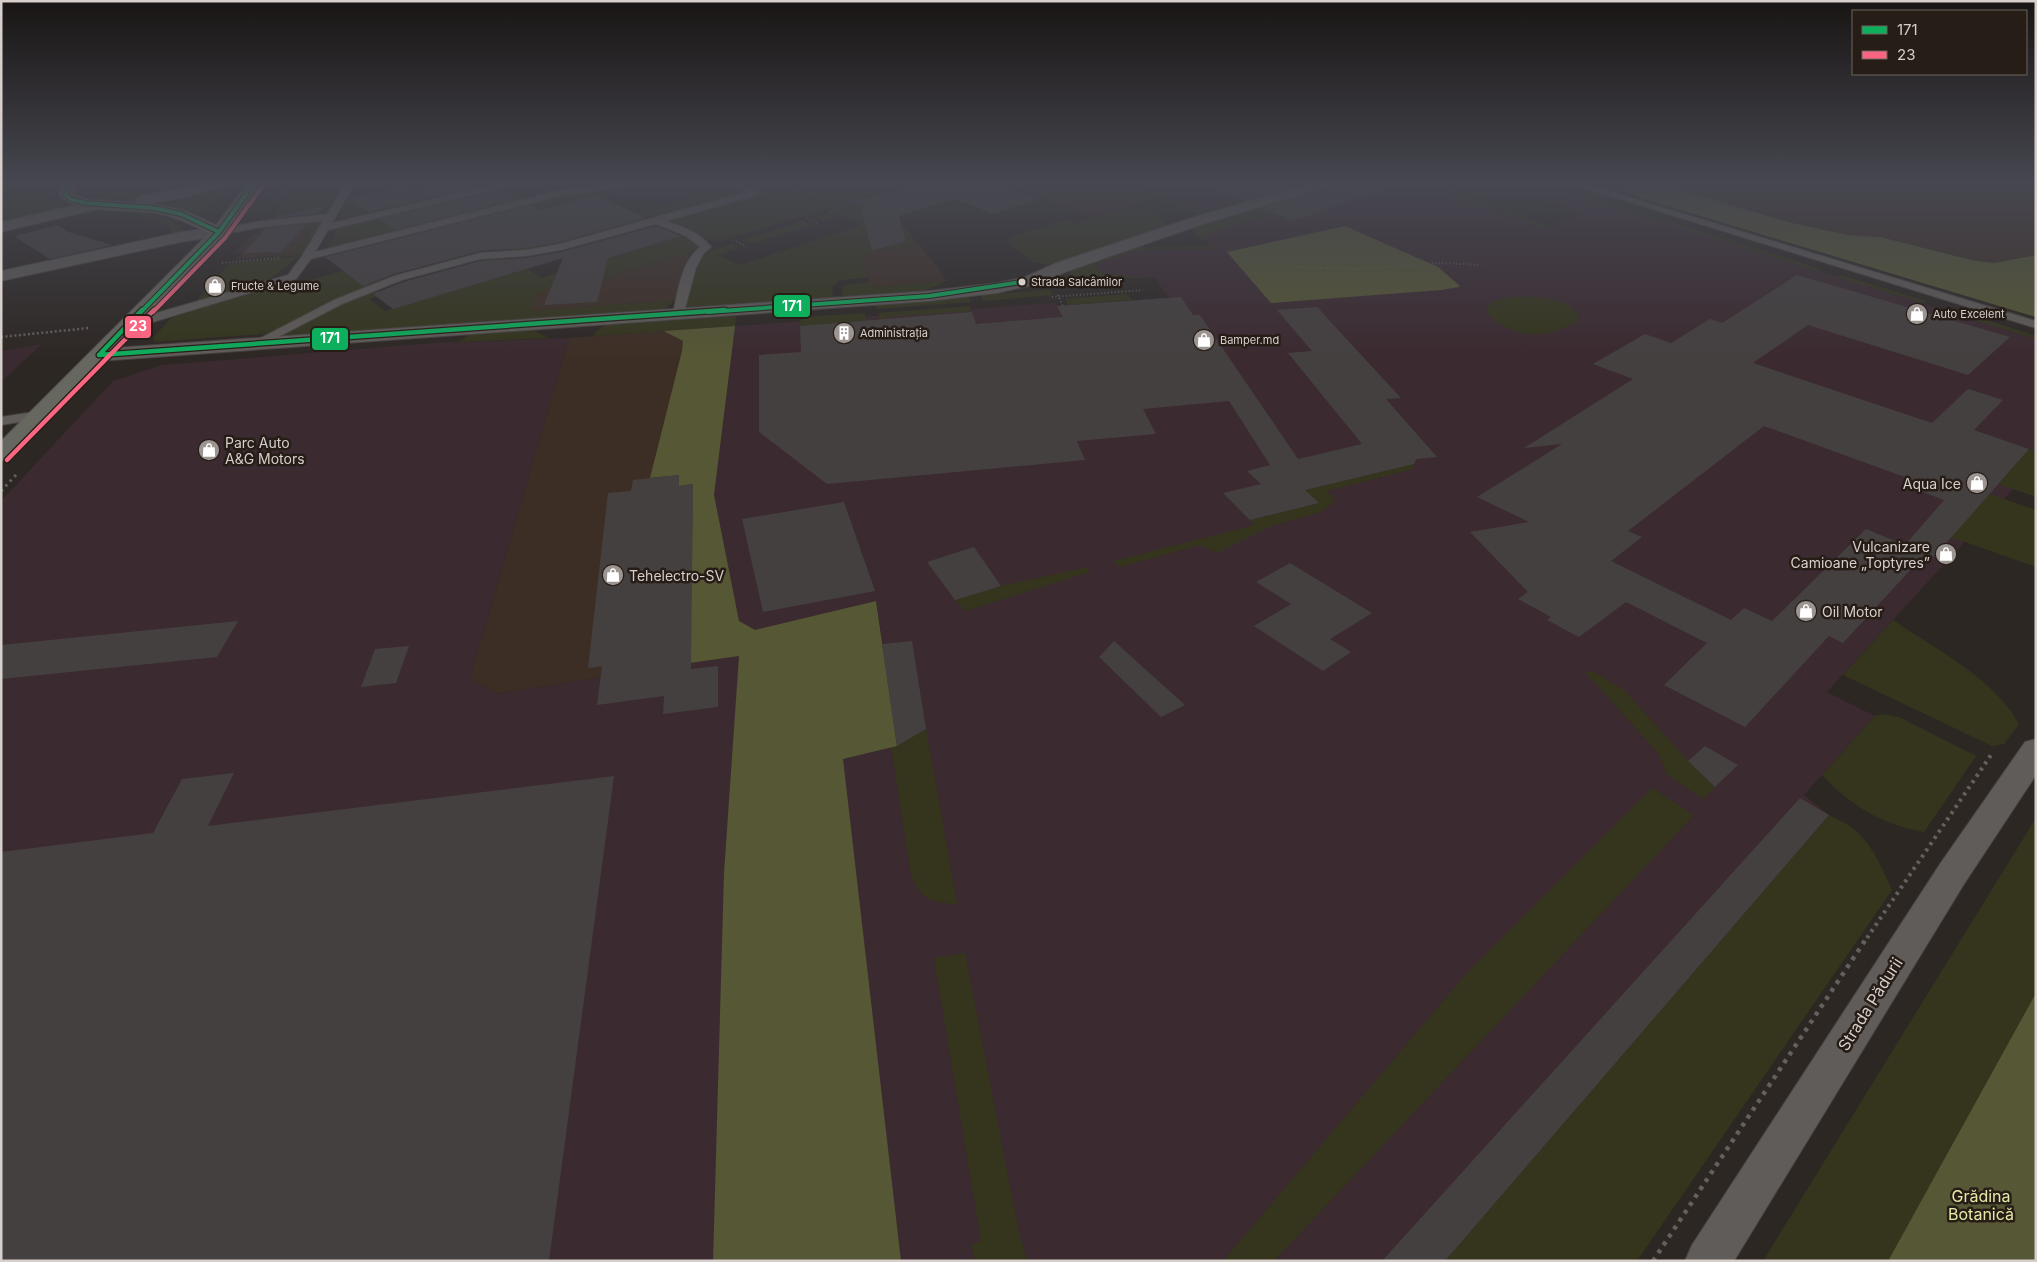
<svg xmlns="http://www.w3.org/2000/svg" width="2037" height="1262" viewBox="0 0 2037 1262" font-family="Inter,sans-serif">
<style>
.built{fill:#3d2e25}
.industrial{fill:#3b2a30}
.green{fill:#34351c}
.forest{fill:#565734}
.building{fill:#454040;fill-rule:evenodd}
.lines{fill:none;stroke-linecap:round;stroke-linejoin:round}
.lane-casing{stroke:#47423f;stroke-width:2}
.street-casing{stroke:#47423f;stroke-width:2}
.primary-casing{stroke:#47423f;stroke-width:2}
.path-far4{stroke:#64605e;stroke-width:2;stroke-dasharray:1 2.5;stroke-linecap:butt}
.path-far3{stroke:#64605e;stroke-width:2.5;stroke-dasharray:2 2.5;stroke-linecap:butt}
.path-far2{stroke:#64605e;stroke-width:3;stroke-dasharray:2.5 4;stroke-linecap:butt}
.path-far1{stroke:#64605e;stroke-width:4;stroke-dasharray:3 4.5;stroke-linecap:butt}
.path{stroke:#64605e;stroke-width:4.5;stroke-dasharray:4 5.5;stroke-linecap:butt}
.lane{fill:#605c59;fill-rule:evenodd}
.street{fill:#605c59;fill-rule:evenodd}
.primary{fill:#66675e;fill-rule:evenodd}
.bus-1-far1-casing{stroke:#271d17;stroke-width:6}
.bus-1-casing{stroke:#271d17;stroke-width:7}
.bus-2-far1-casing{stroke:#271d17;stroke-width:6}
.bus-2-casing{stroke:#271d17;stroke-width:7}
.bus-1-far1{stroke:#0daf5c;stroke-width:4}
.bus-1{stroke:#0daf5c;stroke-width:4.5}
.bus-2-far1{stroke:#fa6682;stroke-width:4}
.bus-2{stroke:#fa6682;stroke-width:4.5}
.bus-dot{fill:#d6cfcb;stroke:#271d17;stroke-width:2}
.labels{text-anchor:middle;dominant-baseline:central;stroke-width:5;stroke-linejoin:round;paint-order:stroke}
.far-bus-label{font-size:11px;fill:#d6cfcb;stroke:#271d17;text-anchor:start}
.far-poi-label{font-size:11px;fill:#d6cfcb;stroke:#271d17;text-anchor:start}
.poi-label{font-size:14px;fill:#d6cfcb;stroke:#271d17;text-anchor:start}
.near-street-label{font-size:16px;fill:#d6cfcb;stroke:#271d17}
.near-park-label{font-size:16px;fill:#e4eaa5;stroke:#271d17}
.line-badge{stroke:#271d17;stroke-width:2}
.badge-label{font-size:14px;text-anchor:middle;font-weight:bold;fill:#fff}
</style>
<rect width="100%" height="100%" fill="#2d2724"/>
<path class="built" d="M1000 182H1116L1158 196 1093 218Z
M1580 182H1614L1630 187 1624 190 1644 199 1640 201Z
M1635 182H2036V297Z
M285 224 281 229 312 228 293 254 237 259 242 253H235L248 238 252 237 263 227Z
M919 245 943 274 946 281 872 287 861 258 873 251Z
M689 252 688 263 675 300 530 311 538 294 555 287 587 283Z
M735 326 714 495 881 633 496 694 470 678 569 338Z"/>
<path class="industrial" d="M1116 182H1304L1201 212Z
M1365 182H1483L1449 195 1544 228 1583 213 1517 191 1541 184 2036 339V464L1827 692 1875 716 1804 795 1829 815 1445 1261H1V501L113 381 162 365 435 343 569 338 470 678 496 694 881 633 876 601 755 630 739 621 714 495 735 326 1056 303 1067 324 1143 318 1132 300 1169 298 1155 278 1102 274 1095 264 1139 250 1214 249 1203 236Z
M42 344 1 382V351Z"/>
<path class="green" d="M1 182H47L45 187V197L63 205 61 209 1 224Z
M90 182H118V184L133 182H209C198 186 186 188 175 190 144 196 115 201 85 192L81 187Z
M344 182 328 208 287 212 284 219 267 222 299 185Z
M360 182H386L390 185 359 192 351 191Z
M527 182H536L542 187 531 198 326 251 337 229Z
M848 182H885L829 209 716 242 702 237 663 219 775 190C791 188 805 203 820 197L804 190 814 187 824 191 850 183Z
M893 182H914L899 186 881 198 919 245 873 251 862 258 868 277 838 281 832 287 833 298 684 309 703 253 732 244 739 248 719 255 740 265 862 225 841 215 823 221 815 218 830 213Z
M1339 182H1365L1204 236 1207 240 1198 238 1194 234 1196 226 1205 222Z
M1483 182H1488L1469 189 1470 196 1493 205 1489 208 1501 212 1507 210 1548 226 1544 228 1448 194Z
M1536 182H1544L1821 269 1818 271 1541 184 1511 194 1507 192Z
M733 186 742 194 559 245 530 250H475L380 277 381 281 340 298 278 329 263 334 167 341 155 342 153 338 169 320 177 316 250 292 284 287 437 246 629 215Z
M586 191H608L615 194 592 200 586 198 501 218 492 213 559 195Z
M207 194 216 195V196L204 215 166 205Z
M1158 196 1201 212 1253 197 1255 200 1204 216 1153 198Z
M350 200 364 203 377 212 348 219 339 218 346 201Z
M1132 205 1152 210 1168 225 1164 228 1047 265 1032 261 1008 243 1010 237 1065 220 1075 224Z
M136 212C152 213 172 218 183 229L182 232 171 236 170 229 163 224 134 213Z
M323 219 302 255 231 261 293 254 312 228 281 230 285 224Z
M803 221 812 225 752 244 743 240Z
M681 236 697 242 699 247 689 252 587 283 555 287 538 294 531 311 675 300 663 310 292 336 285 335 284 333 375 288 384 294 369 299 385 311 518 272 487 264 480 260C492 257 504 256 515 262L535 256 544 261 524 267 542 278Z
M1212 246 1215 249 1139 250 1095 264 1102 274 1154 278H1080L1073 277 1067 271 1136 247Z
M300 256 268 280 194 303 229 264Z
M1841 275 1926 301 1923 303 1837 277Z
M946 281C919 298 874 295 843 297L842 289 844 285 870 282 872 287Z
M1050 290 1053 295 983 301 981 295Z
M1127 294 1132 300 1068 305 1065 299Z
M969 297 971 302 876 309V305Z
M1511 297C1529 296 1572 296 1579 317L1577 322C1554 334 1529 340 1506 327 1497 323 1490 319 1486 310L1493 301Z
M970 306 972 311 886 317V319L880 320 879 313Z
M1945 307 2036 336V339L1942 310Z
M865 313 867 321 800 326V321L804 317Z
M736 316 735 326 594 336 596 331 606 325Z
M532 330 549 338 458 342 471 334Z
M2029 449 2036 451V497L1998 484Z
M1414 464 1413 469 1327 491 1335 501 1321 512 1271 526 1217 553 1200 545 1120 567 1114 561 1254 525 1250 520 1318 503 1305 490Z
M1989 494 2036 510V567L1945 535Z
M1088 567 1089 572 966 611 955 600 1001 586Z
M1893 620C1935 649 1994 678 2019 724L2004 744 1992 746 1843 675Z
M1585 672H1594L1624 690 1688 761 1715 787 1703 799 1666 774 1659 754Z
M1882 714 1899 717 1976 756 1924 832C1883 825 1851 806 1822 775L1875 716Z
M926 729 957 904C930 903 922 900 911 875L891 747 897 746Z
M1652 788 1694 815 1274 1261H1223L1466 974Z
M1829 815C1836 819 1844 822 1851 827 1871 841 1882 868 1892 890L1637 1261H1445Z
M2036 818V993L1888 1261H1763Z
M965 953 1019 1233 1028 1261H975L971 1245 981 1241 934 958Z"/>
<path class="forest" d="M1614 182H1652L1792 223 1848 235 1880 237 1971 260 1994 263 2036 255V317L1644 199 1623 190 1629 187Z
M1345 226 1438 267 1459 285V287L1441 290 1271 303 1227 252Z
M735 326 714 495 739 621 755 630 876 601 897 746 843 759 901 1261H713L724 873 739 656 690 663 693 484 679 486V475L650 478 682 351 683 341 664 331Z
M2036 993V1261H1888Z"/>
<path class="building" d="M453 182H487L491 184 369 212 349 199 404 186 413 191Z
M917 182H993L1039 200 992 214 956 199 899 216 906 241 872 251 861 209 866 207 853 202 921 184Z
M1199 182H1308L1243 201 1199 183Z
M1338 182H1393V186L1293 221 1262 208 1335 187Z
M502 190 518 199 396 230 380 219Z
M597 195 645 218 560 242 526 248 480 251 394 274 363 286 325 257 531 205 540 210Z
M326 205 318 213 275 218 276 217Z
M307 224 281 252 244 253 266 228Z
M58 225 68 232 113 245 50 259 14 236Z
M656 226 681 236 608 258 597 302 544 305 563 258 393 309 373 294 403 282 480 261 526 258 561 252Z
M1797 275 2010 337 1968 375 1808 325 1753 363 1932 423 1968 389 2003 400 1974 430 2029 449 1934 557 1925 554 1843 643 1829 636 1745 727 1664 685 1707 643 1626 602 1579 637 1547 620 1551 617 1518 599 1528 592 1470 532 1529 522 1477 497 1562 444 1524 448 1633 379 1593 364 1645 334 1671 343 1710 319 1722 323ZM1764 426 1921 483 1915 489 1944 500 1905 545 1866 529 1772 621 1744 608 1731 620 1611 561 1642 537 1628 531Z
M1181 297 1193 315H1200L1298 459 1362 444 1288 353 1312 351 1277 310 1317 307 1401 398 1386 399 1437 457 1416 459 1414 464 1305 490 1319 503 1250 520 1223 493 1261 484 1247 471 1270 465 1229 401 1143 409 1156 434 1077 441 1085 460 827 484 759 432V355L801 352 800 326 972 312 976 324 1063 317 1057 306Z
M679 475V486L693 484 691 669 718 666V707L663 714 664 696 597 705 602 666 588 668 608 493 631 491 633 480Z
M844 502 875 591 763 612 742 519Z
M974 547 1001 586 955 600 927 562Z
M1290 563 1372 613 1330 639 1351 652 1323 671 1254 626 1291 604 1256 582Z
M238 621 217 657 1 679V645Z
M912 641 926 729 897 746 882 644Z
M1114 641 1185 705 1161 717 1099 657Z
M409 646 396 683 361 687 375 649Z
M1705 746 1738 765 1715 787 1688 761Z
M234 773 208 826 614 776 549 1261H1V852L153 833 182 779Z
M1800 798 1829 815 1445 1261H1382Z"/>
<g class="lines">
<g class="lane-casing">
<path id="lane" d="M347 182H356L332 223 505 182H520L518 184 328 230 315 252 556 191 618 182H640L635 185 556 197 311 259 296 279 133 328 129 329 123 325 125 322 288 275 302 256 323 221 262 227 219 235 214 232 219 229 262 221 327 214Z
M728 182H739L760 193 758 195 666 221C683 227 700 232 711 247L703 254 696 268 683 316 679 317 673 314C678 291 681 262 700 247L686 236 656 224 561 250 526 256 480 259 402 280 342 304 259 347 255 348 249 344 334 300 394 276 480 253 526 250 560 244 746 192Z
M1565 182H1579L2036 321V328Z
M40 411 47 415 45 418 1 425V417Z"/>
</g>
<g class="street-casing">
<path id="street" d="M1314 182H1336L1334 185 1203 224 1068 271 1037 284 997 293 929 301 99 361 92 359 89 355 92 351 99 349 929 291 997 283 1025 277 1056 263 1191 218Z
M102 199 107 201 110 204 107 207 1 232V222Z
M219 227 225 229 227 232 225 235 181 242 1 281V271L181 232Z
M2036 739V775L1964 884 1734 1261H1685L1692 1245 1940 864 2025 742Z"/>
</g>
<g class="primary-casing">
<path id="primary" d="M62 182H76L74 194C88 203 121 201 138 202L136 200 139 197 144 195C174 191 202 182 232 182L230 185 183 198 152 203 186 211 216 225 248 182H262L225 235 9 459 1 461V441L209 233C191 225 174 216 155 213 131 209 72 215 59 195Z"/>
</g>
<path class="path-far4" d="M391 182 396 186
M292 185 326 182
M656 185 667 182
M794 189 809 185
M276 202 293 182
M830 212 890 182
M807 218 817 223
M733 240 746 246
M222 263 280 258
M1292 267 1359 269 1443 263 1481 265
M1058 295 1063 306
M1052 297 1143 290"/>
<path class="path-far3" d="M1 337 89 328"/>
<path class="path-far2" d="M1 491 16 475"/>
<path class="path-far1" d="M1867 938 1991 755"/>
<path class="path" d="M1653 1261 1868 936"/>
<use href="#lane" class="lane"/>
<use href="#street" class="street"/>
<use href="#primary" class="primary"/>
<g class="bus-1-far1-casing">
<path id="bus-1-far1" d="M69 182 66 195 70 199 85 203 154 208 181 214 219 232
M141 312 219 232 255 182
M708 312 929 296 1022 282"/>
</g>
<g class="bus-1-casing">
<path id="bus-1" d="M99 355 725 310
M99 355 142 310"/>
</g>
<g class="bus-2-far1-casing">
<path id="bus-2-far1" d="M153 312 225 238 262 187"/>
</g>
<g class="bus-2-casing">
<path id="bus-2" d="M7 460 154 310"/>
</g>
<use href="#bus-1-far1" class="bus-1-far1"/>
<use href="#bus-1" class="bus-1"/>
<use href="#bus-2-far1" class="bus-2-far1"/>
<use href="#bus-2" class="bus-2"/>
</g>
<linearGradient id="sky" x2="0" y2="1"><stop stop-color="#191514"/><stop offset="0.51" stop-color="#464750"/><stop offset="1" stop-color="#464750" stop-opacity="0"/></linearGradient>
<rect width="2037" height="358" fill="url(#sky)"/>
<defs>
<g id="shop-disc" transform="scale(1.125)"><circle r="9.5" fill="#9b9491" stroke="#271d17"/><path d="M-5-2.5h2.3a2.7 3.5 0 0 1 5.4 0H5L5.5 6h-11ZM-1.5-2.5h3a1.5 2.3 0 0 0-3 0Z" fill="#fff"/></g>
<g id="building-disc" transform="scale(1.125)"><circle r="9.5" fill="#9b9491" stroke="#271d17"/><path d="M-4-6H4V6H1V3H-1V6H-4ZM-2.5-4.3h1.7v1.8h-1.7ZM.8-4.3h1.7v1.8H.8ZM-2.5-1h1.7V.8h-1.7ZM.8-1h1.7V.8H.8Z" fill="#fff"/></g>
</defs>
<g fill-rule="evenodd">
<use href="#shop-disc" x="215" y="286"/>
<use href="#shop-disc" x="1917" y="314"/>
<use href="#building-disc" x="844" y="333"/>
<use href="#shop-disc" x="1204" y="340"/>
<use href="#shop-disc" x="209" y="450"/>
<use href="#shop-disc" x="1977" y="483"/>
<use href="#shop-disc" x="1946" y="554"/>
<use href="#shop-disc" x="613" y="575"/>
<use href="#shop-disc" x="1806" y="611"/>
</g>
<circle class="bus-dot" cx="1022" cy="282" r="4.5"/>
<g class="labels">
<g class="far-bus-label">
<text x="1031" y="282">Strada Salcâmilor</text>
</g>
<g class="far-poi-label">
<text x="231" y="286">Fructe &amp; Legume</text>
<text x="1933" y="314">Auto Excelent</text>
<text x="860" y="333">Administrația</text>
<text x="1220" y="340">Bamper.md</text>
</g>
<g class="poi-label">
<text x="225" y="442">Parc Auto<tspan x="225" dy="16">A&amp;G Motors</tspan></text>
<text x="1961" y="483" text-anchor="end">Aqua Ice</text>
<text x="1930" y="546" text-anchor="end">Vulcanizare<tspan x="1930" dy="16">Camioane „Toptyres”</tspan></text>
<text x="629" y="575">Tehelectro-SV</text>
<text x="1822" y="611">Oil Motor</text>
</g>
<g class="near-street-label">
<text transform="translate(1870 1004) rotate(-58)">Strada Pădurii</text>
</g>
<g class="near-park-label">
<text x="1981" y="1196">Grădina<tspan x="1981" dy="18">Botanică</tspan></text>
</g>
</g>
<g class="line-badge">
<rect x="773" y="294" width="38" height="24" rx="5" fill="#0daf5c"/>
<rect x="124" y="315" width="28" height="24" rx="5" fill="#fa6682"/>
<rect x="311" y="327" width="38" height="24" rx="5" fill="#0daf5c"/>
</g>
<g class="badge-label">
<text x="792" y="311">171</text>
<text x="138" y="331">23</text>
<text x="330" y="343">171</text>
</g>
<rect width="2037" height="1262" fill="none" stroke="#d6cfcb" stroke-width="5"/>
<rect x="1852" y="10" width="175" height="65" fill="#271d17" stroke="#6d645f"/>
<rect x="1862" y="26" width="25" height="8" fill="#0daf5c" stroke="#6d645f"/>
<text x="1897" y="35" font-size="15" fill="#d6cfcb">171</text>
<rect x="1862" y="51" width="25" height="8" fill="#fa6682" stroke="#6d645f"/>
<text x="1897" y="60" font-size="15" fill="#d6cfcb">23</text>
</svg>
